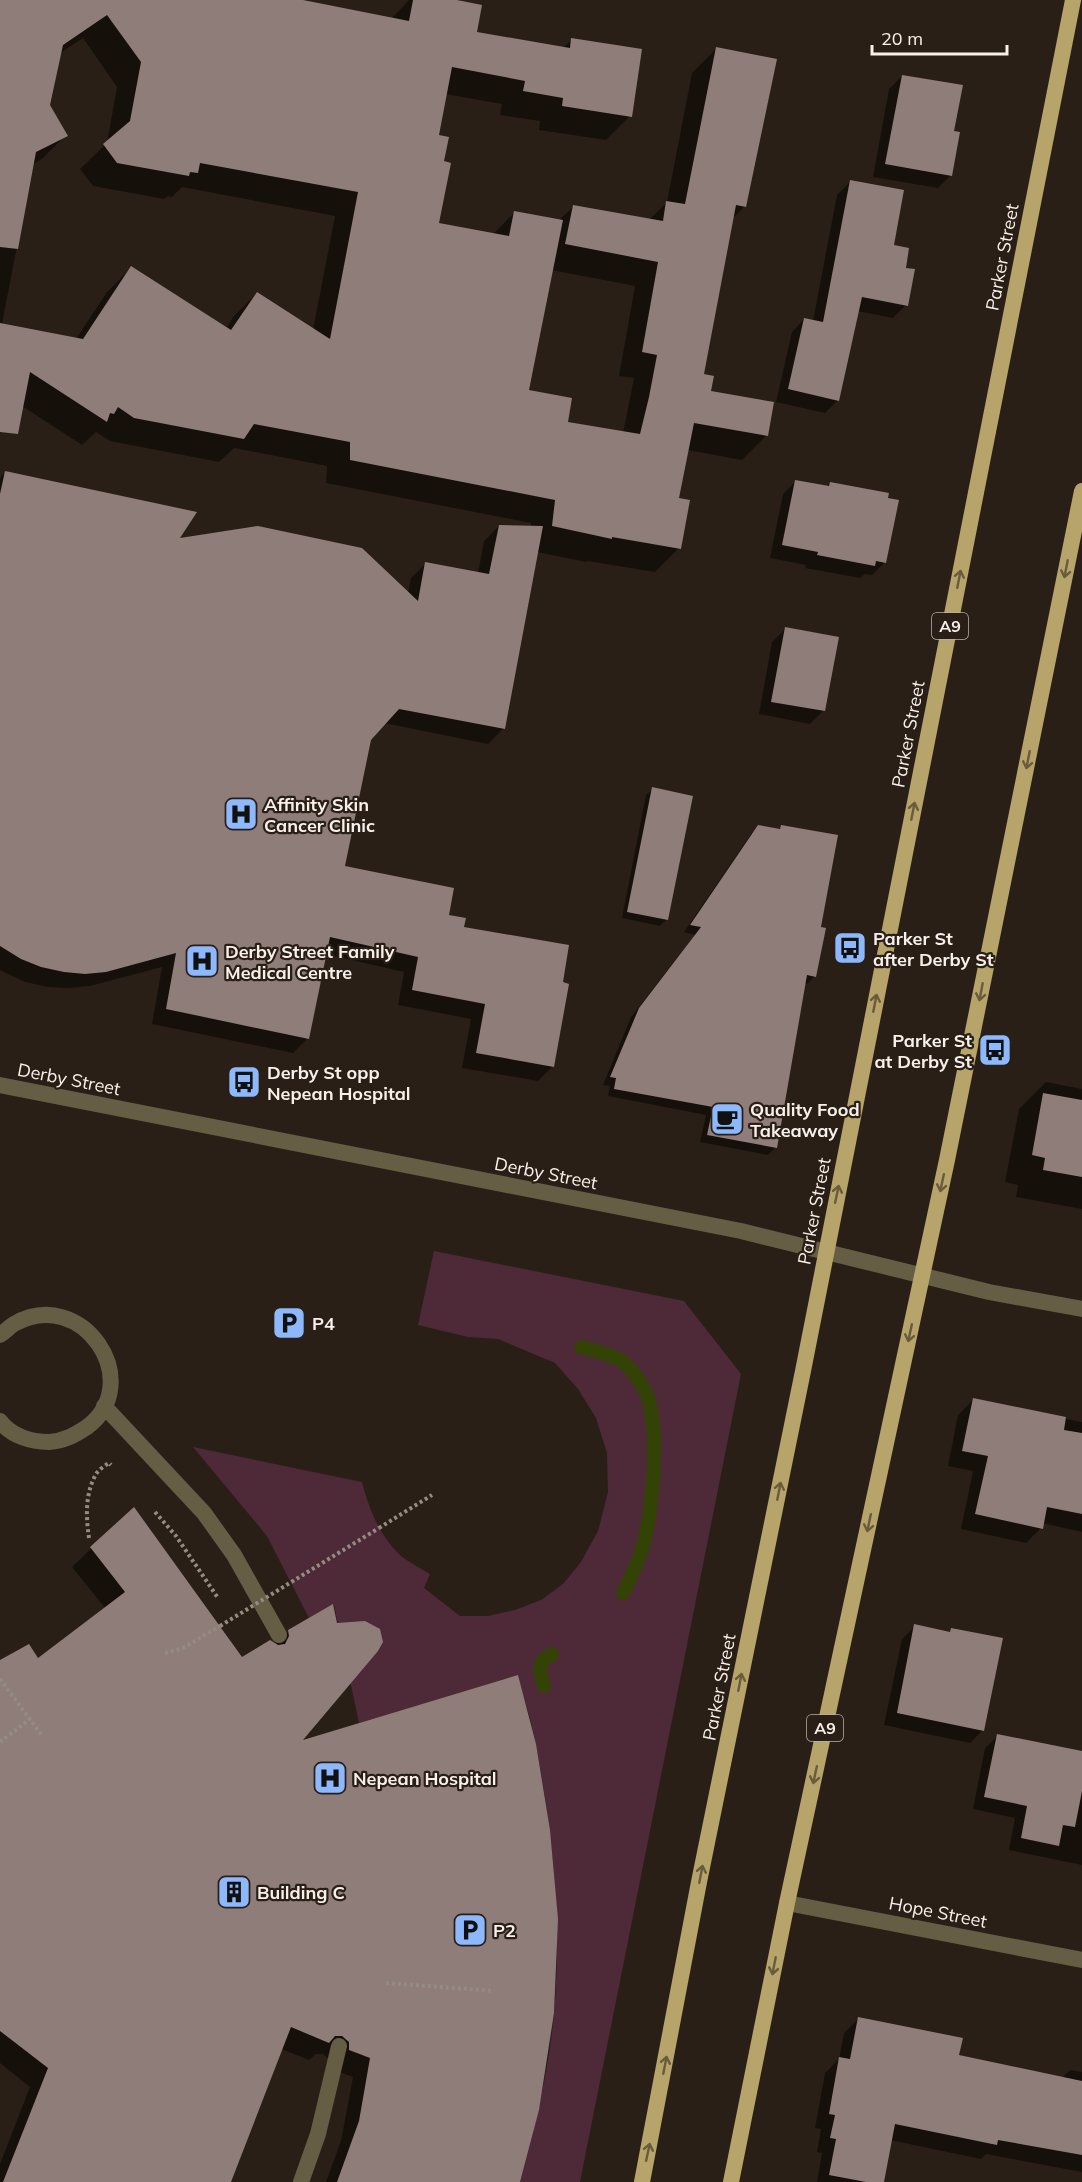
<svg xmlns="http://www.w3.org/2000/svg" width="1082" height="2182" viewBox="0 0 1082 2182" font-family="Mulish,sans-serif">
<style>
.green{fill:#4e2937}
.shadow{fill:#0007;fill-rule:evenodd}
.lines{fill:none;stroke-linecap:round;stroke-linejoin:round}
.stream{stroke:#334305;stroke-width:14}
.building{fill:#8f7d7a}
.path{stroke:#948b84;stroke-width:4;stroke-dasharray:3 3;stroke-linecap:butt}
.service{stroke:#655d44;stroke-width:16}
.minor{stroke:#655d44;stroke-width:16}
.tertiary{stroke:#655d44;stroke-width:16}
.trunk{stroke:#b6a46a;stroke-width:16}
.path-bridge{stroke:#948b84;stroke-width:4;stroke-dasharray:3 3;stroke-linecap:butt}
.oneway{stroke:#695b3c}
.labels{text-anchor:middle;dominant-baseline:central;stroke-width:4.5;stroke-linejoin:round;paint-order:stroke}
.shield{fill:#2a1f16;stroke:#bab1ab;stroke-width:1.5}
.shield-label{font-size:16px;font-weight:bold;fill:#f8f0eb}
.street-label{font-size:18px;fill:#f8f0eb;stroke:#2a1f16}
.poi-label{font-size:18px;font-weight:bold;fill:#f8f0eb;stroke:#2a1f16;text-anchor:start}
</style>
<rect width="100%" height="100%" fill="#2a1f16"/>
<path class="green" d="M434 1251 684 1301 741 1374 580 2182H520C535 2127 549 2070 554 2013 562 1924 553 1834 536 1746 532 1722 524 1699 518 1676L359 1723 334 1605 309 1618 267 1536 193 1447 362 1482C369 1508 378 1533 398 1553 406 1561 419 1567 430 1574L424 1588 460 1616H488L515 1610 541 1600 563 1584 581 1562 598 1531 608 1492 607 1453 596 1418 578 1389 555 1363 498 1339 468 1337 418 1325Z"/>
<path class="shadow" d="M0 0H295L391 19 409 0H449L475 33 563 48 572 39 630 116 606 140 539 130 540 121 500 115 502 104 445 94 437 136 442 163 438 224 492 235 515 212 559 220 573 207 649 220 667 202 692 73 716 49 745 206 731 220 702 375 710 392 772 404 766 436 742 460 687 450 677 499 679 548 655 572 588 561 586 562 537 552 503 729 488 744 384 723 369 739 343 867 447 916 463 928 561 984 553 1066 538 1081 462 1068 471 1019 398 1005 404 972 325 954 308 1038 293 1053 152 1024 162 967 90 986 69 988 48 987 25 982 0 970V478L5 473 177 540 408 593 411 578 426 563 478 573 484 541 499 526 531 527V523L326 483 327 466 234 448 219 462 110 441 96 432 82 445 22 406 20 413 0 433ZM83 38 117 87 107 143 80 169 93 186 164 199 168 196 172 197 182 187 335 216 313 330 257 293 233 317 226 329 131 268 107 292 76 339 2 324 33 164 42 159 66 135 49 105 59 54ZM551 270 635 286 619 376 634 378 623 433 566 423 527 391Z
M902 76 952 132 951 175 938 188 873 177 889 89Z
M850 182 904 269 906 305 893 318 857 311 838 400 825 413 776 402 792 332 804 319 813 321 837 195Z
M796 481 826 487 830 483 885 562 872 575 865 574 860 578 805 568 806 565 770 558 783 494Z
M785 629 837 639 823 711 810 724 759 714 772 642Z
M653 789 666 920 660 926 622 918 646 795Z
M759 826 778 830 782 826 820 928 815 976 807 984 804 983 776 1147 768 1155 700 1142 706 1115 608 1096 610 1086 603 1085 631 1017 695 935 684 932 751 834Z
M1046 1082 1082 1089V1209L1016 1197 1018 1185 1005 1182 1019 1109Z
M973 1400 1082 1422V1532L1042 1523 1041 1528 1026 1543 961 1529 973 1471 948 1466 958 1415Z
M133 1509 242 1659 275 1645 289 1631 299 1743 518 2182H326L341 2141 353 2077 331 2069V2061L323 2054H316L309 2060 281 2049 229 2182H0V2164L30 2087 0 2063V1662L37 1660 106 1609 72 1567Z
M915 1626 949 1633 952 1630 983 1730 970 1743 884 1725 902 1639Z
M998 1736 1082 1752V1865L1009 1850 1015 1818 973 1809 985 1748Z
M859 2018 957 2056 1062 2078 1070 2070 1082 2072V2172L986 2154 981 2159 890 2140 882 2182H817L822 2153 817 2152 821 2129 815 2128 825 2073 839 2059 844 2033Z"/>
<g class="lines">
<path class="stream" d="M581 1347C594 1351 613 1354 624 1363 634 1371 645 1388 649 1401 659 1441 653 1516 640 1555 635 1568 629 1581 623 1593
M544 1686 540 1671 542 1661 552 1654"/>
</g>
<path class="building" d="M0 0H303L409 21 413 0H457L482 5 477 32 570 48 571 38 642 49 632 117 562 106 563 98 523 91 525 81 452 67 439 135 449 137 444 161 451 163 439 223 509 236 514 211 563 220 529 390 572 398 568 422 640 434 649 397 657 355 642 352 658 262 565 244 573 205 663 221 666 201 685 204 716 47 777 59 746 207 736 205 704 374 714 376 711 391 774 402 768 436 694 423 679 498 690 500 681 549 612 537V539L552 526 555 500 350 460V442L254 424 244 439 134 418 118 407 114 414 110 413 107 422 30 372 18 434 0 432V323L83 339 131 266 231 330 257 292 330 339 358 192 200 163 198 173 190 172 189 176 117 163 103 144 130 121 141 62 107 15 63 45 50 105 68 136 36 152 18 249 0 247Z
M902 75 963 85 954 131 960 132 952 176 885 164Z
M850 180 904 190 894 245 909 248 906 268 915 269 908 306 862 297 839 401 788 389 804 318 823 322Z
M5 471 197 512 180 538 258 526 362 548 418 601 425 562 489 574 499 525 543 526 505 729 399 709 371 740 345 866 454 888 449 915 466 918 464 927 569 945 563 982 569 984 554 1067 476 1053 485 1004 412 990 418 957 330 937 309 1039 166 1009 176 953 106 972 85 974 64 972 41 967 21 959 0 946V494Z
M795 480 829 486 830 482 889 493 888 498 899 500 886 563 876 561 875 566 817 555 818 552 782 545Z
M785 627 839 637 825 711 771 702Z
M652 787 693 796 668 920 627 912Z
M758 825 780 829 781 825 838 835 821 927 826 928 816 977 807 975 777 1148 707 1135 713 1107 614 1089 616 1078 610 1077 639 1008 701 927 690 925Z
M1043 1093 1082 1100V1177L1043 1170 1045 1158 1032 1155Z
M973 1398 1066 1417 1064 1430 1082 1433V1514L1047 1507 1043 1529 975 1514 988 1456 962 1451Z
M134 1507 242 1657 270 1640 278 1645 285 1644 289 1636 288 1630 333 1604 337 1623 365 1621 380 1629 383 1642 378 1651 303 1740 518 1675 536 1744 550 1830 558 1919 554 2013 539 2110 520 2182H337L359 2121 370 2058 349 2050V2042L342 2036H335L329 2043 291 2027 231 2182H3L48 2068 0 2031V1660L29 1644 38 1658 125 1592 90 1547Z
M914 1624 950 1632 951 1628 1003 1638 984 1731 897 1713Z
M997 1734 1082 1751V1791L1075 1827 1063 1825 1059 1846 1021 1838 1027 1806 984 1797Z
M858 2017 963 2038 959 2055 1082 2081V2155L998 2140 997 2145 895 2124 884 2182H866L829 2175 836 2139 830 2138 835 2115 829 2114 839 2057 850 2059Z"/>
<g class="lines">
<path class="path" d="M155 1512 176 1536 218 1598
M379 1528 432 1495
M89 1538C86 1518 85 1495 95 1476 97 1471 104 1466 109 1463L111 1465
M165 1653 183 1648 220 1626
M0 1679 43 1737
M0 1742 30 1719
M386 1983 494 1991"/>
<path class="service" d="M0 1335C5 1332 9 1327 14 1324 82 1285 147 1382 87 1427 75 1435 64 1441 49 1442 31 1442 11 1436 0 1421
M104 1406 204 1513 234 1555 279 1635
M301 2182 318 2134 339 2046"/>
<path class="minor" d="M787 1903 1082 1960"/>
<path class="tertiary" d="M0 1085 741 1231 989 1292 1082 1309"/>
<path class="trunk" d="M642 2182 699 1882 803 1371 1073 0
M731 2182 787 1903 947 1160 1082 491"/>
<path class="path-bridge" d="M220 1626 379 1528"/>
</g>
<defs><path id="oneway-shaft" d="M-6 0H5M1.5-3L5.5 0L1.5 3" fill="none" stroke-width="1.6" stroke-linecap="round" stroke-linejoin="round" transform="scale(1.5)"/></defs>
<g class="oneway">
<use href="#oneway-shaft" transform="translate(1066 569) rotate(101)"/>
<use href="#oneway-shaft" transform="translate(959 579) rotate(-79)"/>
<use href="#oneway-shaft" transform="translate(1028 760) rotate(101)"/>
<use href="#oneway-shaft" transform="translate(913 811) rotate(-79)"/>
<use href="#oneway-shaft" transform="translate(981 992) rotate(101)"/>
<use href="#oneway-shaft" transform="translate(875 1003) rotate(-79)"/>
<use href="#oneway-shaft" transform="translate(942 1183) rotate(102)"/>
<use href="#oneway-shaft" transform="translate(837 1194) rotate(-78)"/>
<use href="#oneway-shaft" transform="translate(910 1333) rotate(102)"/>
<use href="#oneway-shaft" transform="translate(779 1491) rotate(-79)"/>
<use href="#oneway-shaft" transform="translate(869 1523) rotate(102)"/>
<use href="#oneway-shaft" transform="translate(740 1682) rotate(-79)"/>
<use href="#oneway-shaft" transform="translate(815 1775) rotate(102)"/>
<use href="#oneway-shaft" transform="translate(701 1874) rotate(-79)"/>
<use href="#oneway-shaft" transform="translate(774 1966) rotate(101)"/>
<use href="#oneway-shaft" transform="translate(665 2065) rotate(-79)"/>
<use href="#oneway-shaft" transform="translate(648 2152) rotate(-78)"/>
</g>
<defs>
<g id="hospital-square" transform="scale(1.725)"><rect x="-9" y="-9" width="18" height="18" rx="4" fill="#8db9fc" stroke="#2a1f16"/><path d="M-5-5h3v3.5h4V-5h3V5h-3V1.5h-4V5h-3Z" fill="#111"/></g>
<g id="bus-square" transform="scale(1.725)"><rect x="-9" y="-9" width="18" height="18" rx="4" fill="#8db9fc" stroke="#2a1f16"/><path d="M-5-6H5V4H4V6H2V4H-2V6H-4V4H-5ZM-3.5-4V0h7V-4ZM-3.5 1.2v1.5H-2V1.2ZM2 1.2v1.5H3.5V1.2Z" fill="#111"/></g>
<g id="cafe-square" transform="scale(1.725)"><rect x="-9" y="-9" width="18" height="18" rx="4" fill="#8db9fc" stroke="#2a1f16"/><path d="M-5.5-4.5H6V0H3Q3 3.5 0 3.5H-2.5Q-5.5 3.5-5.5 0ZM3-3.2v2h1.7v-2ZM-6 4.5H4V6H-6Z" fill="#111"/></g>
<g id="parking-square" transform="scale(1.725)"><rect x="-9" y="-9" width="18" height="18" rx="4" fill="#8db9fc" stroke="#2a1f16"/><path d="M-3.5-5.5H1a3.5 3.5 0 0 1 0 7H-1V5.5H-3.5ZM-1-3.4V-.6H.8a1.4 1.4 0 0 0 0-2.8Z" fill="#111"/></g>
<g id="building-square" transform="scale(1.725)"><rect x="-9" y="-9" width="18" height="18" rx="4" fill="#8db9fc" stroke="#2a1f16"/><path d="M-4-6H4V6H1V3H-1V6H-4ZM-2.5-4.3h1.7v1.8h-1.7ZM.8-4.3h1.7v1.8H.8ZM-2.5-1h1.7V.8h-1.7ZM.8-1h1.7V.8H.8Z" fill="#111"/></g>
</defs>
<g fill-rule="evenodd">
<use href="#hospital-square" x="241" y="814"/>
<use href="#bus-square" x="850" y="948"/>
<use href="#hospital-square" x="202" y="961"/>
<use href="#bus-square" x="995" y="1050"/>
<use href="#bus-square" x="244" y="1082"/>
<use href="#cafe-square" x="727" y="1119"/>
<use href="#parking-square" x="289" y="1323"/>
<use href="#hospital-square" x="330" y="1778"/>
<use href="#building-square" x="234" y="1892"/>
<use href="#parking-square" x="470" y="1930"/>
</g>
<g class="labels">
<g class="shield">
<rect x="932" y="613" width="36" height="26" rx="4.5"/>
<rect x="807" y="1715" width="36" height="26" rx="4.5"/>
</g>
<g class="shield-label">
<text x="950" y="626">A9</text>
<text x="825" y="1728">A9</text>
</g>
<g class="street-label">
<text transform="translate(1002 257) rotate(-79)">Parker Street</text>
<text transform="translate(908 734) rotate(-79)">Parker Street</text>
<text transform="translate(69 1079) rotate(11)">Derby Street</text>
<text transform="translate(546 1173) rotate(11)">Derby Street</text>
<text transform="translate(814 1211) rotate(-79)">Parker Street</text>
<text transform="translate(719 1687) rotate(-79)">Parker Street</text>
<text transform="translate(938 1912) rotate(11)">Hope Street</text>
</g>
<g class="poi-label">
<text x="264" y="804">Affinity Skin<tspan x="264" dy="21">Cancer Clinic</tspan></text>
<text x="873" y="938">Parker St<tspan x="873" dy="21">after Derby St</tspan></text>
<text x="225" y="951">Derby Street Family<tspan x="225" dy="21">Medical Centre</tspan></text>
<text x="972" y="1040" text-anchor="end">Parker St<tspan x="972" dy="21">at Derby St</tspan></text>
<text x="267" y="1072">Derby St opp<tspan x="267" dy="21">Nepean Hospital</tspan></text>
<text x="750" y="1109">Quality Food<tspan x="750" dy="21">Takeaway</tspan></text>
<text x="312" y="1323">P4</text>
<text x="353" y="1778">Nepean Hospital</text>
<text x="257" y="1892">Building C</text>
<text x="493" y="1930">P2</text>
</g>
</g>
<path d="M872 45v9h135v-9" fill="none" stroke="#f8f0eb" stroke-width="3"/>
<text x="881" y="45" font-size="18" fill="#f8f0eb" stroke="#2a1f16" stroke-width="4.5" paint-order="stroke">20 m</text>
</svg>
